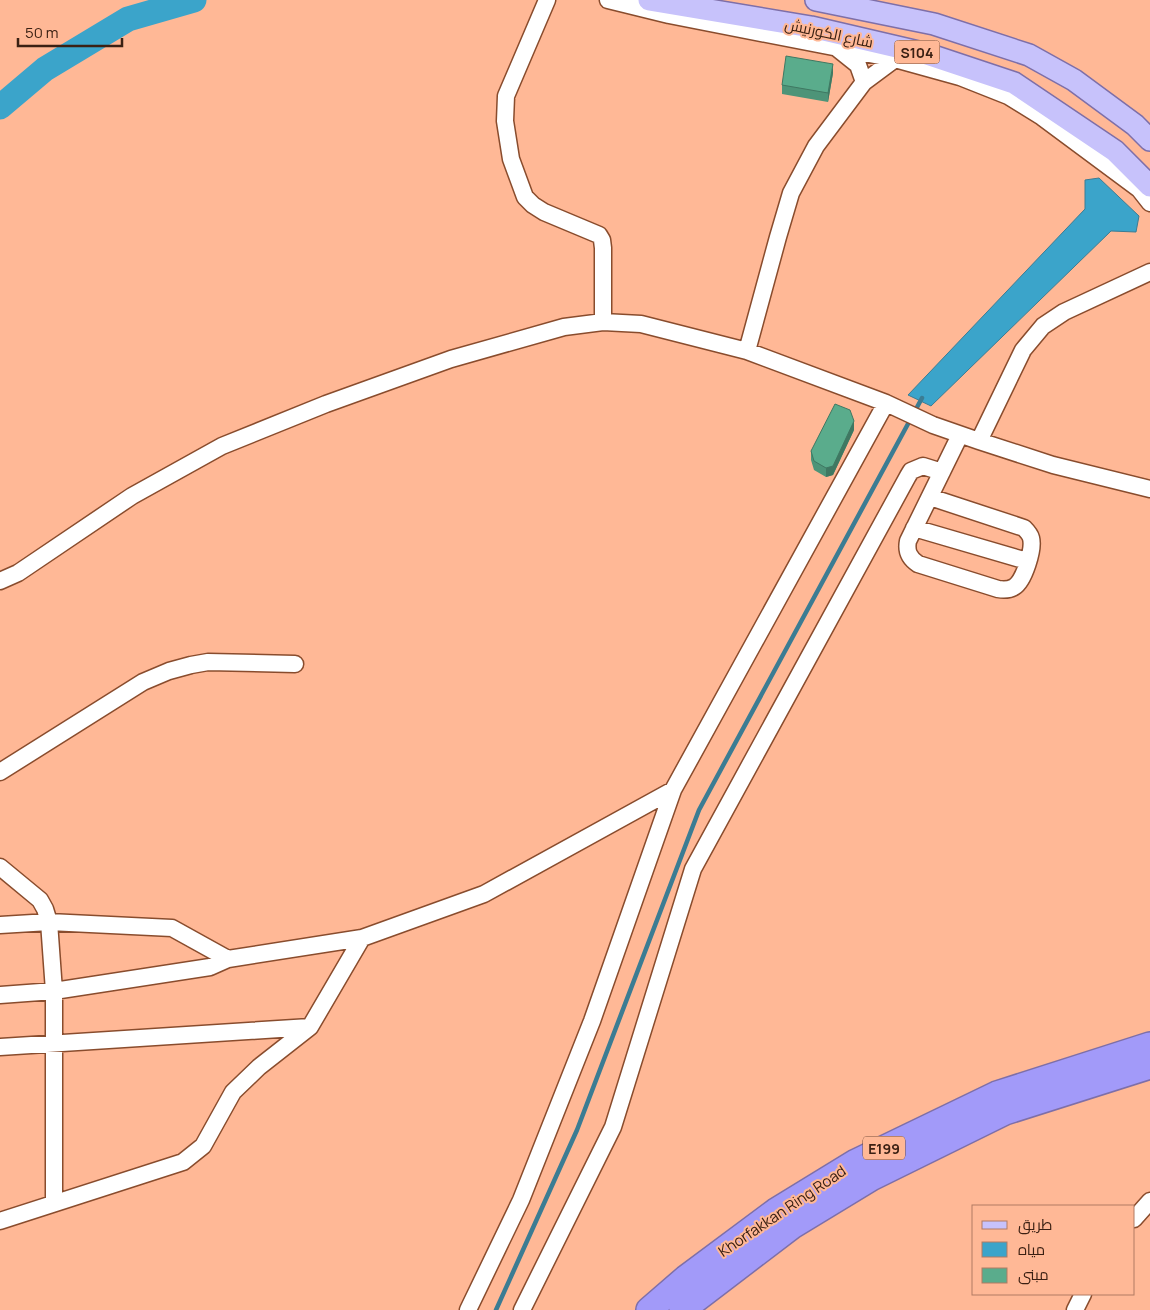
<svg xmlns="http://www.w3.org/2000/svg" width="1150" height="1310" viewBox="0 0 1150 1310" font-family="Manrope,Cairo,sans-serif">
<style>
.water{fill:#3ba4ca;stroke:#3b7c93}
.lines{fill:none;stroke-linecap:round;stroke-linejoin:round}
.stream{stroke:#3b7c93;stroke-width:4.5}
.river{stroke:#3ba4ca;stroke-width:25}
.minor-casing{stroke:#894c2d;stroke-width:19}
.major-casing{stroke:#7e6fa8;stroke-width:24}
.highway-casing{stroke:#7e6fa8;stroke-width:28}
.minor{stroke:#fff;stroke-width:16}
.major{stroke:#c7c2fb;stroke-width:21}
.highway{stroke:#a29af9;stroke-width:25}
.wall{fill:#4d9478}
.shaded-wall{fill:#3f7862}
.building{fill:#5aac8c;stroke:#3f7862}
.labels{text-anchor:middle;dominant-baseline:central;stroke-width:4;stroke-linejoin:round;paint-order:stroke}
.shield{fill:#ffb896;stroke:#764e3a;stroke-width:1}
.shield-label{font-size:14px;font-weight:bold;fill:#3b2013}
.street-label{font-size:15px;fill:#3b2013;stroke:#ffb896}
</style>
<rect width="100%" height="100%" fill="#ffb896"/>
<path class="water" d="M1099 178 1139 216 1136 232 1111 231 931 406 908 395 1085 209V180Z"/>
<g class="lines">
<path class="stream" d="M496 1310 577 1130 699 810 922 398"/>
<path class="river" d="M0 107 45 69 128 19 194 0"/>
<g class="minor-casing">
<path id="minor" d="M547 0 506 96 505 121 511 159 525 197 533 205 544 212 599 235 602 240 603 248V322
M608 0 669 15 895 59 960 77 1008 96 1042 117 1139 189 1150 203
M838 49 858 65 864 82 895 59
M747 351 778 237 791 193 816 146 864 82
M979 441 1023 350 1043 326 1064 312 1150 272
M930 497 1024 528C1027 531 1030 534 1031 538 1034 549 1024 581 1014 587 1009 590 1004 590 998 589L918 564C909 558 906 551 908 541L960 435
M914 528 1027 561
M0 581 18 573 132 496 222 446 326 404 451 359 564 327 603 322 641 324 747 351 886 403 933 425 979 441 1053 465 1150 489
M0 772 143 682 169 671 191 665 208 662 295 664
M0 867 40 900 45 909 49 922 54 991V1203
M0 925 49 922 172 928 228 959
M362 938 484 894 673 790
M0 995 54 991 210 967 228 959 362 938 310 1027 259 1067 233 1092 203 1146 183 1162 0 1221
M0 1047 310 1027
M1134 1219 1150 1201
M468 1310 521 1200 592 1021 673 790 886 403
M522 1310 613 1127 693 869 908 476 911 471 923 466 942 472
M1075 1310 1083 1294"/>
</g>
<g class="major-casing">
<path id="major" d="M649 0 811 27 927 54 1014 83 1115 151 1150 186
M816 0 934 24 1029 55 1074 80 1135 125 1150 140"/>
</g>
<g class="highway-casing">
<path id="highway" d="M649 1310 686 1278 776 1211 856 1162 997 1094 1150 1045
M682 1310 792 1226 871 1178 1005 1112 1150 1066"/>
</g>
<use href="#minor" class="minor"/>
<use href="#major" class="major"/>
<use href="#highway" class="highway"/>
</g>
<path class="wall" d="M833 73 828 102 782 94V85Z
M854 430 833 475 826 477 814 470 811 460V451Z"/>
<path class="shaded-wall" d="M833 64V73L828 102V93Z
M854 421V430L833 475 826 477V468Z"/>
<path class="building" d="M786 56 833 64 828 93 782 85Z
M835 404 850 410 854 421 833 466 826 468 814 461 811 451Z"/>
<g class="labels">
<g class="shield">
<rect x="894.5" y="40.5" width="45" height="23" rx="4"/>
<rect x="863" y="1136.5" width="42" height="23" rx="4"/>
</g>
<g class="shield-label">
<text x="917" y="52">S104</text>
<text x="884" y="1148">E199</text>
</g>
<g class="street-label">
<text transform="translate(829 33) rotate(12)">شارع الكورنيش</text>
<text transform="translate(782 1211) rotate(-34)">Khorfakkan Ring Road</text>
</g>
</g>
<rect x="972" y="1205" width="162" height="90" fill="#ffb896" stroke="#b17b62"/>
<rect x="982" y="1221" width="25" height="8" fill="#c7c2fb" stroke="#b17b62"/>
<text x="1018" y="1230" font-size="15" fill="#3b2013">طريق</text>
<rect x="982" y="1242" width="25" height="15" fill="#3ba4ca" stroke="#b17b62"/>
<text x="1018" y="1255" font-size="15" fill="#3b2013">مياه</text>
<rect x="982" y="1268" width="25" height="15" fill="#5aac8c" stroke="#b17b62"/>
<text x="1018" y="1280" font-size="15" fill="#3b2013">مبنى</text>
<path d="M18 38v8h104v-8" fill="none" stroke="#3b2013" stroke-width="2.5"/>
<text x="25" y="38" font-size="15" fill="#3b2013" stroke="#ffb896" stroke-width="4" paint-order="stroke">50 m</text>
</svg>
